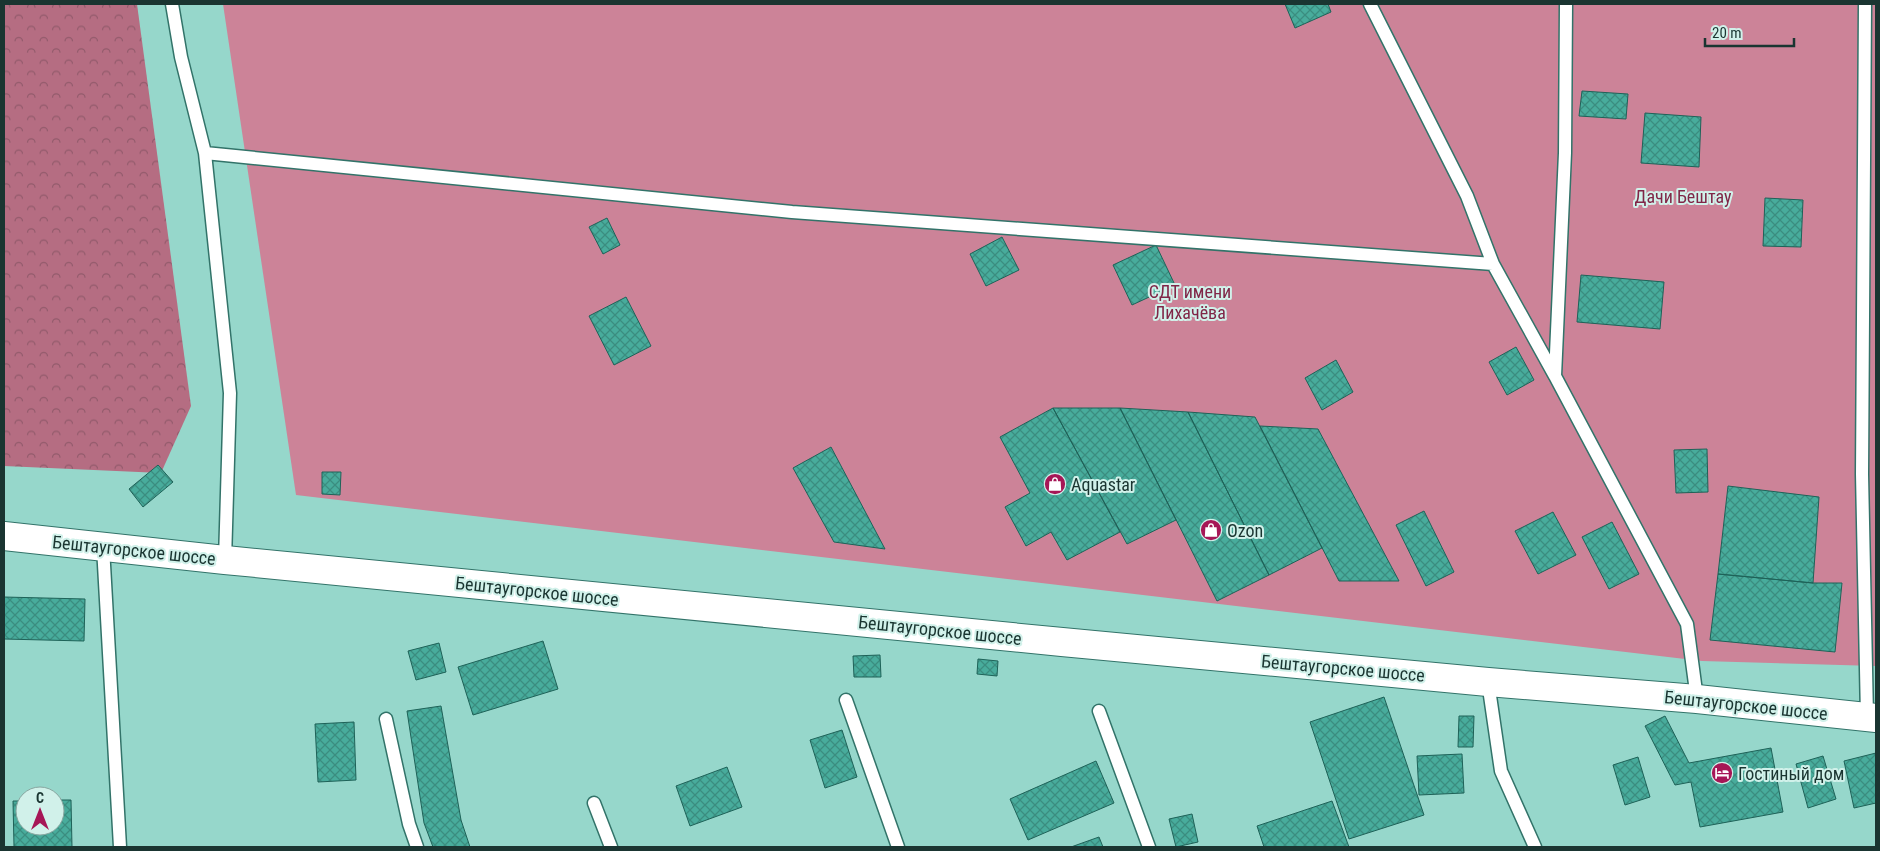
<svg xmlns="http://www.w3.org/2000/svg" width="1880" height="851" viewBox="0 0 1880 851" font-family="'Roboto Condensed',sans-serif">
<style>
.forest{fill:url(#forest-crowns)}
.garden{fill:#cc8398}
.building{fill:url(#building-cross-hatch);stroke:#1e6258}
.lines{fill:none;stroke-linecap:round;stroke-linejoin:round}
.lane-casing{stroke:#327369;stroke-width:15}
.secondary-casing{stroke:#327369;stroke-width:30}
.lane{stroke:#fff;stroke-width:12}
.secondary{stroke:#fff;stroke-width:28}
.labels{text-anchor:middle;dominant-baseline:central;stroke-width:4;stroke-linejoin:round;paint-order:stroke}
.park-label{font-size:18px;fill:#802647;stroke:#d1f1ea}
.poi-label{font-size:18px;fill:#1a3531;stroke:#d1f1ea;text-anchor:start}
.street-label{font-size:18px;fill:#1a3531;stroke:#d1f1ea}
</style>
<defs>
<pattern id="forest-crowns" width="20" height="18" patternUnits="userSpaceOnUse" patternTransform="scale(1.25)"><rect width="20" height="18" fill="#b56d82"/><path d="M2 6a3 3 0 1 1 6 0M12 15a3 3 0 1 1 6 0" fill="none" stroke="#925a6b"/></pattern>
<pattern id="building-cross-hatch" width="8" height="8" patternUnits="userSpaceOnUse" patternTransform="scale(1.25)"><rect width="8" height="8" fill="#48ac9c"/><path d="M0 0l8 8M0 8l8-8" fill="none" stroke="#3b8d80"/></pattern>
</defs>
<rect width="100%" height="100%" fill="#96d7cb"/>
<path class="forest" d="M4 4H137L191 406 161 473 4 466Z"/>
<path class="garden" d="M223 4H1876V666L1702 661 296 495Z"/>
<path class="building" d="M1285 4H1328L1331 12 1295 28Z
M1582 91 1628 94 1626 119 1579 116Z
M1645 113 1701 117 1699 167 1641 163Z
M1765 198 1803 200 1801 247 1763 246Z
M607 218 620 245 603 254 589 227Z
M1002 237 1019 270 986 286 970 254Z
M1156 245 1175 285 1132 305 1113 265Z
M1581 275 1664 282 1660 329 1577 322Z
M626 297 651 346 614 365 589 316Z
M1516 347 1534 380 1507 395 1489 362Z
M1336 360 1353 392 1322 410 1305 378Z
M1053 408 1120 532 1067 560 1051 532 1026 546 1005 507 1030 493 1000 437Z
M1053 408H1120L1176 520 1127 544Z
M1120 408 1188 412 1269 575 1217 601Z
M1188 412 1255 417 1322 548 1269 575Z
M1260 426 1318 429 1399 581H1339Z
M831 447 885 549 834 542 793 468Z
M1707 449 1708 492 1676 493 1674 450Z
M158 465 173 482 143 507 129 489Z
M322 472H341L340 495 322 494Z
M1728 486 1819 497 1813 583 1718 574Z
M1424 511 1454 572 1426 586 1396 525Z
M1553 512 1576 555 1538 574 1515 531Z
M1612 522 1639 574 1609 589 1582 537Z
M1718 574 1813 583H1842L1835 652 1710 640Z
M4 597 85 599 84 641 4 639Z
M543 641 558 689 473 715 458 667Z
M439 643 446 672 416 680 408 651Z
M880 655 881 677H854L853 656Z
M978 659 998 661 997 676 977 674Z
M1384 697 1424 815 1349 839 1310 722Z
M441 706 461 820 470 847H433L424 823 407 711Z
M1459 716H1474L1473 747H1458Z
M1665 716 1689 763 1771 748 1783 812 1700 827 1691 782 1675 785 1645 726Z
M354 722 356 780 318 782 315 724Z
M842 730 857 777 825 788 810 740Z
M1876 753V803L1854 808 1844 761Z
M1462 754 1464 793 1419 795 1417 756Z
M1823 756 1836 799 1808 808 1796 764Z
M1638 757 1650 797 1625 805 1613 765Z
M1096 761 1114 803 1028 840 1010 799Z
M727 767 742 807 690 826 676 786Z
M55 800H71L72 847H14L13 801H25V826H55Z
M1332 801 1349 847H1264L1257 826Z
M1192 814 1198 842 1176 847 1169 819Z
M1099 837 1103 847H1071Z"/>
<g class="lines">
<g class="lane-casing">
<path id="lane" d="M172 4 181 57 205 153 230 393 225 560
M1370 4 1467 196 1493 264 1555 376
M1566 4 1565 153 1555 376 1687 624 1697 699
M1865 4 1862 474 1867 717
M205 153 792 212 1493 264
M103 547 120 847
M1488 682 1501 771 1535 847
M846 700 898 847
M1099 711 1149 847
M386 719 409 824 417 847
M594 803 611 847"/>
</g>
<g class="secondary-casing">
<path id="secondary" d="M4 536 225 560 1062 642 1488 682 1697 699 1876 718"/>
</g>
<use href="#lane" class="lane"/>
<use href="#secondary" class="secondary"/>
</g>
<defs>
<g id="shop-disc" transform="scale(1.125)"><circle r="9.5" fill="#a61656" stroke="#d1f1ea"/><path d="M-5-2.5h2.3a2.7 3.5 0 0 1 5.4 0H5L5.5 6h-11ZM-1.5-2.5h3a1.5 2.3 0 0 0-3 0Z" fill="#fff"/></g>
<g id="hotel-disc" transform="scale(1.125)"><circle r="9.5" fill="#a61656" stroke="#d1f1ea"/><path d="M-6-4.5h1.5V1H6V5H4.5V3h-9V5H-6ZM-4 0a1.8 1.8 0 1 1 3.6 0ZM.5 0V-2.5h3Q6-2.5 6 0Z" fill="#fff"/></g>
</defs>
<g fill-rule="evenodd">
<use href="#shop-disc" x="1055" y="484"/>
<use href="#shop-disc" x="1211" y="530"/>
<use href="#hotel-disc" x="1722" y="773"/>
</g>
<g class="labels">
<g class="park-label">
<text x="1683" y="196">Дачи Бештау</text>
<text x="1190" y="291">СДТ имени<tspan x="1190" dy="21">Лихачёва</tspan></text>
</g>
<g class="poi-label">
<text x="1071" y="484">Aquastar</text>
<text x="1227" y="530">Ozon</text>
<text x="1738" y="773">Гостиный дом</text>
</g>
<g class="street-label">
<text transform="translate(134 550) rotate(6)">Бештаугорское шоссе</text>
<text transform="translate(537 591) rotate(6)">Бештаугорское шоссе</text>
<text transform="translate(940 630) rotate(6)">Бештаугорское шоссе</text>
<text transform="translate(1343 668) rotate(5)">Бештаугорское шоссе</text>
<text transform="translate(1746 705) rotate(6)">Бештаугорское шоссе</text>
</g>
</g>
<rect width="1880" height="851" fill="none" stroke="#1a3531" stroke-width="10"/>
<g transform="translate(40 811)"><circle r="24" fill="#d1f1ea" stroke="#88a6a0"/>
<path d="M0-4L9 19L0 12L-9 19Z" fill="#a61656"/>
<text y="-8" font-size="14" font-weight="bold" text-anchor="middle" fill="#1a3531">С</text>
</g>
<path d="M1705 38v8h89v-8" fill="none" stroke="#1a3531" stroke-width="2.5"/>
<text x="1712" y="38" font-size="15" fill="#1a3531" stroke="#d1f1ea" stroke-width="4" paint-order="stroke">20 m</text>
</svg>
